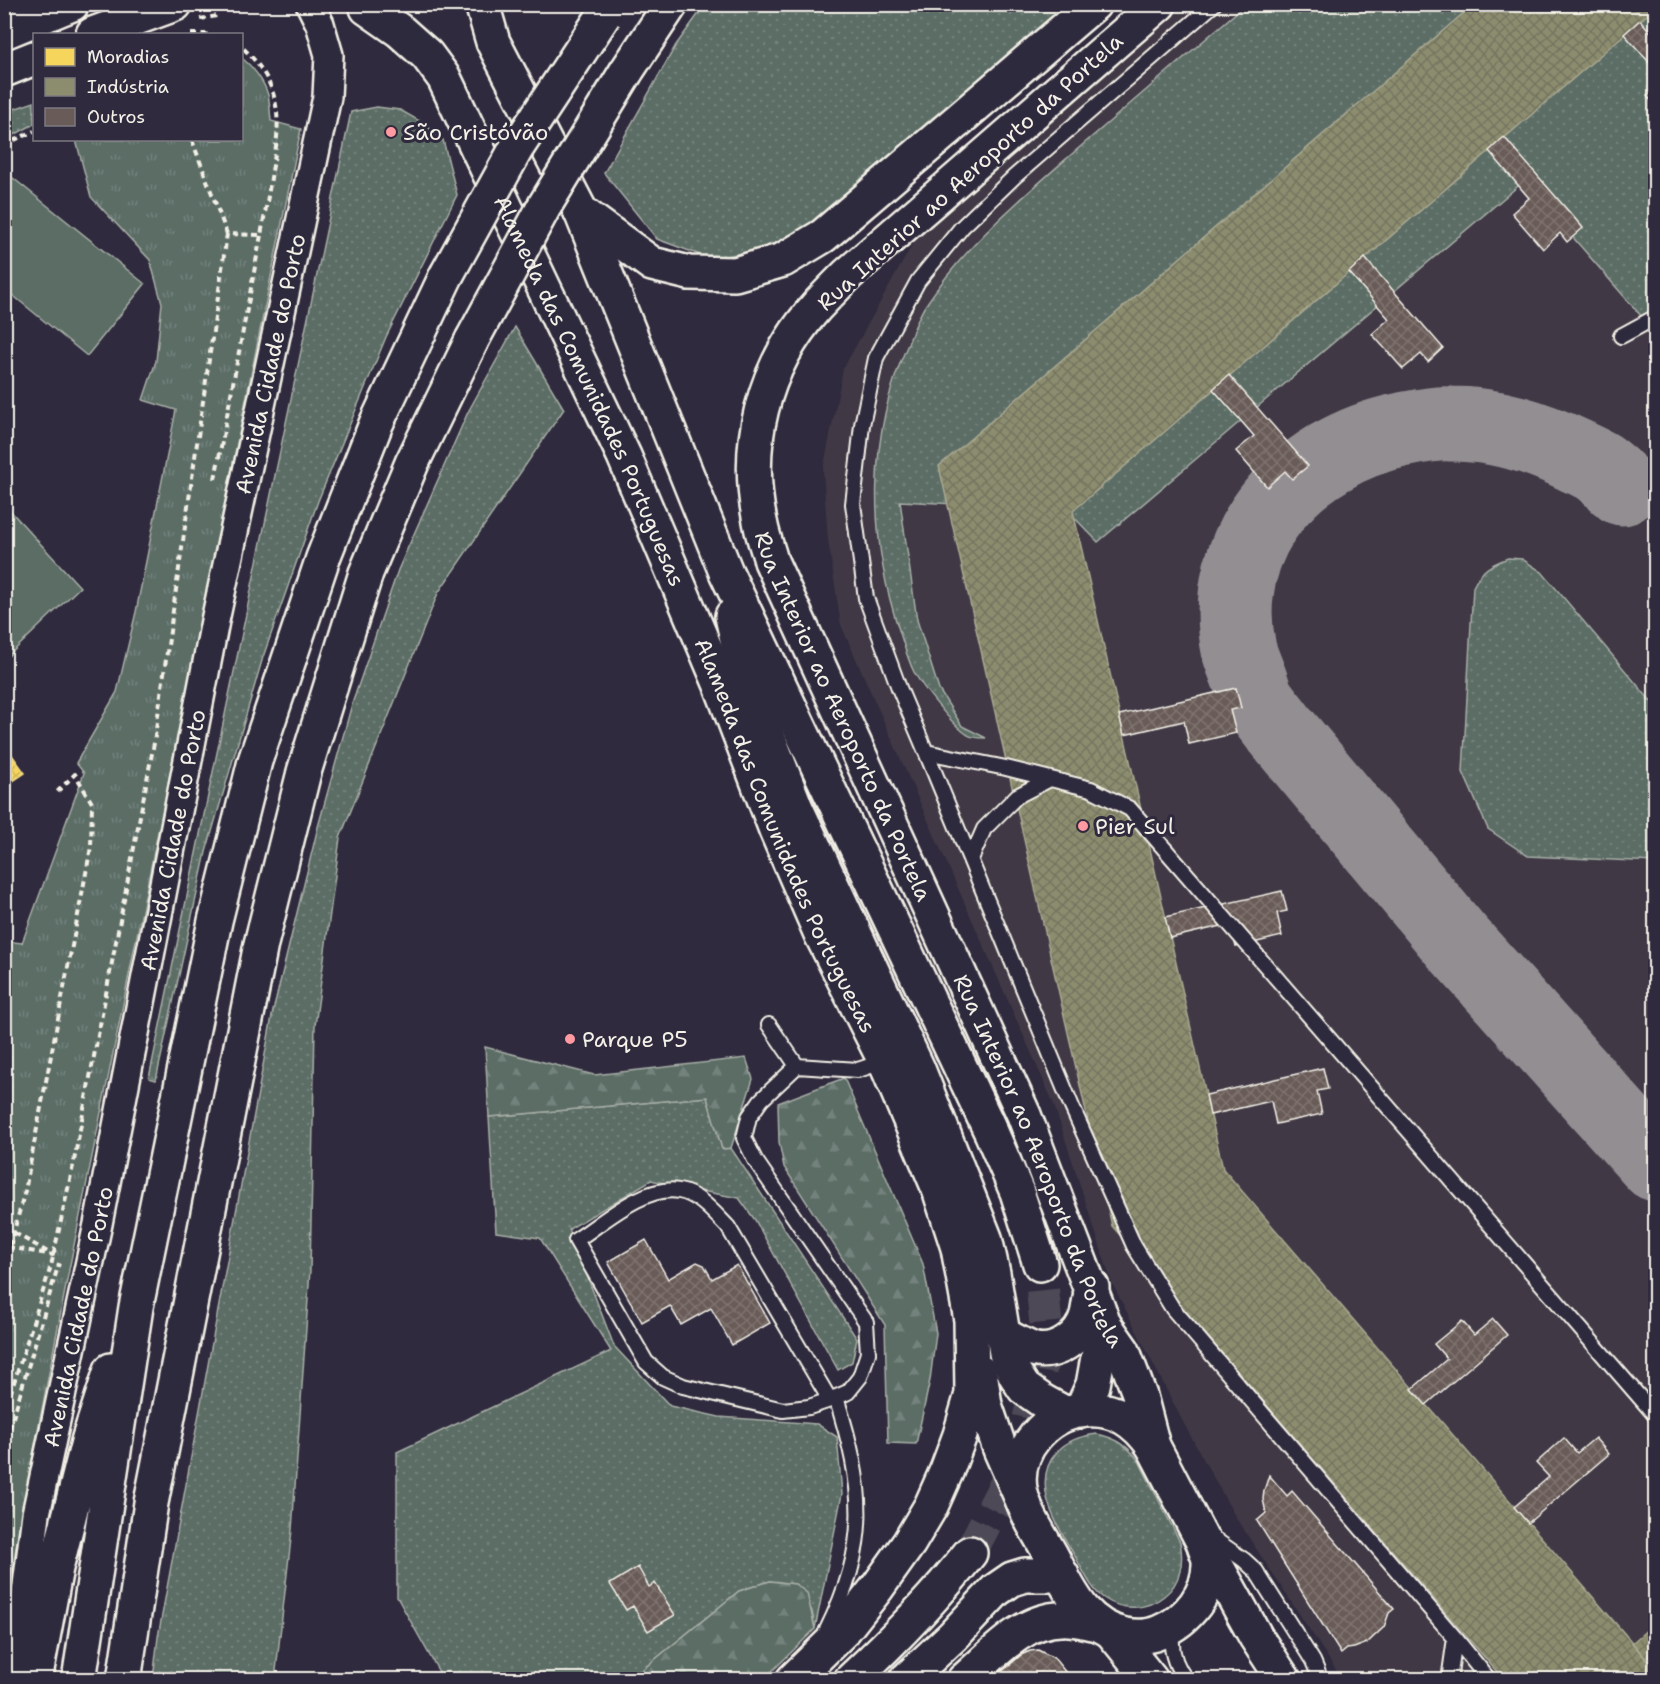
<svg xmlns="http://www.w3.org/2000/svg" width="1660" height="1684" viewBox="0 0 1660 1684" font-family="'Shantell Sans',sans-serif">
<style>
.built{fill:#403945}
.grass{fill:url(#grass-dots);stroke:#a8afa7;stroke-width:1.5}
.forest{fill:url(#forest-firs);stroke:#a8afa7;stroke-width:1.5}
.park{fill:url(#park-tufts);stroke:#a8afa7;stroke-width:1.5}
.pitch{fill:#5b6d66;stroke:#a8afa7;stroke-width:1.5}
.homes{fill:url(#homes-cross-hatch);stroke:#f5dd86;stroke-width:1.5}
.industry{fill:url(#industry-cross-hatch);stroke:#abaa93;stroke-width:1.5}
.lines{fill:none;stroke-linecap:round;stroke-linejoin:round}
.taxiway{stroke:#928e92;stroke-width:75}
.building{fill:url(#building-cross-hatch);stroke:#f4f1e8;stroke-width:1.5}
.primary-tunnel{stroke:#4d4857;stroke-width:33;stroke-dasharray:33 16;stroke-linecap:butt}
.lane-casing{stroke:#f4f1e8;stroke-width:18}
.street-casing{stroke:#f4f1e8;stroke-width:32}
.secondary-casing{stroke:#f4f1e8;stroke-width:38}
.primary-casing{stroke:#f4f1e8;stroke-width:38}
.highway-casing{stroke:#f4f1e8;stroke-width:38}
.path{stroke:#f4f1e8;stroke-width:4;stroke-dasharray:6 4.5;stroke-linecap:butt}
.lane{stroke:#2f2a3d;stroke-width:14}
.street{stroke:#2f2a3d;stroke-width:27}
.secondary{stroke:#2f2a3d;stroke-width:33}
.primary{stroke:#2f2a3d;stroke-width:33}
.highway{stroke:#2f2a3d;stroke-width:33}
.highway-bridge-casing{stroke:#f4f1e8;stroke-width:38;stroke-linecap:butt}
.highway-bridge{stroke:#2f2a3d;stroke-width:33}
.poi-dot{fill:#ff9aa2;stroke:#2f2a3d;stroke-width:2}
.labels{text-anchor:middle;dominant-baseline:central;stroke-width:6;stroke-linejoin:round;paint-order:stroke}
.poi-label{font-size:22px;fill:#f4f1e8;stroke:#2f2a3d;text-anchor:start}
.street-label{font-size:22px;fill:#f4f1e8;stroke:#2f2a3d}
</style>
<defs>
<pattern id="grass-dots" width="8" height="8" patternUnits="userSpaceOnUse" patternTransform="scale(1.5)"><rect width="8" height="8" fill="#5b6d66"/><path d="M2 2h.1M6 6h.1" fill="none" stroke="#73827c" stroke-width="1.8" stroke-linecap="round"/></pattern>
<pattern id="forest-firs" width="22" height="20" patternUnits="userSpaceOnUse" patternTransform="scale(1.5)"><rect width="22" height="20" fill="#5b6d66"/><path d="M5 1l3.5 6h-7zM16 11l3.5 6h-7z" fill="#73827c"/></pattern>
<pattern id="park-tufts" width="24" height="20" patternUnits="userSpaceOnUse" patternTransform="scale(1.5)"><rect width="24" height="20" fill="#5b6d66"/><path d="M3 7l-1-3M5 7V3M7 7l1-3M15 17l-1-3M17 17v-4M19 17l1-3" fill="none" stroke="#73827c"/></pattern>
<pattern id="homes-cross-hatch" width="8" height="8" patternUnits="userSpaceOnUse" patternTransform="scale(1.5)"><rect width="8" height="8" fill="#f6d55c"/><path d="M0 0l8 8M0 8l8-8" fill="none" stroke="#cbb256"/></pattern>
<pattern id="industry-cross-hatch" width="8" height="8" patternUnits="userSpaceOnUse" patternTransform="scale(1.5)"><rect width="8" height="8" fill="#8c8c6e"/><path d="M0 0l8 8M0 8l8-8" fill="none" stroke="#757460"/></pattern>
<pattern id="building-cross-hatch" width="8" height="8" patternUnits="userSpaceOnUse" patternTransform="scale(1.5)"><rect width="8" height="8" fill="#695b58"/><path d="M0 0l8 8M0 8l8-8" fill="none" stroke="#7f7370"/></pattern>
</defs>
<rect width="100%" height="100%" fill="#2f2a3d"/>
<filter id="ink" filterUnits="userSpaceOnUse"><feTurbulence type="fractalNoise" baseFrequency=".0167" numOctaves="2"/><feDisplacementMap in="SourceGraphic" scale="12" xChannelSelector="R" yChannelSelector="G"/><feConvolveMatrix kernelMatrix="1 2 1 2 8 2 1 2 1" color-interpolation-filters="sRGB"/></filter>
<g filter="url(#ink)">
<path class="built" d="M1183 5H1655V1679H1342L1236 1518 1184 1424 1112 1283 1053 1102 841 625 828 540 823 471 843 369 916 238 959 196Z"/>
<path class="grass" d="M705 5H1073L821 218 766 248 711 259 657 239 604 173 676 45Z
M1245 5H1655V332L1524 181 1098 542 1067 510 900 501 917 620 939 690 962 726 986 738C980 738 972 738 968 735 953 726 923 688 914 672 908 660 904 645 900 633 868 539 867 435 908 344 913 331 918 317 925 306 967 243 1024 196 1080 147 1135 100 1190 52 1245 5Z
M34 102V124L5 140V112Z
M377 107 400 110 425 124 443 140 457 195 386 337 318 501 263 657 206 852 156 1080 149 1078 351 112Z
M515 327 564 409 438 593 340 838 315 1026 310 1270 292 1530 275 1679H153L158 1637 273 1011 318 827 352 704 398 570 468 412Z
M1508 558 1522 559 1542 572 1655 706V862L1528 856 1488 829 1463 772 1473 587C1482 569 1490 565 1508 558Z
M707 1097 722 1149 731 1148 857 1339 852 1362 838 1370 755 1220 739 1198 685 1188 651 1180 569 1229 614 1346 670 1406 719 1417 817 1424 837 1437 842 1494 815 1629 812 1611 795 1584 770 1581 739 1591 631 1679H443L397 1597V1452L611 1351 540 1238 496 1232 489 1117Z
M1097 1434C1116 1438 1127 1445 1139 1461L1180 1542C1184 1562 1181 1583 1164 1596 1147 1610 1123 1611 1105 1599 1091 1590 1084 1572 1076 1558 1059 1529 1029 1484 1056 1453 1067 1440 1081 1436 1097 1434Z"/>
<path class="forest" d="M485 1047 594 1075 746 1058 753 1079 731 1148 722 1149 707 1097 489 1117Z
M844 1078 923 1264 936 1333 930 1380 916 1444 888 1443 885 1325 784 1167 779 1142 778 1103Z
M770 1581 795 1584 807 1593 815 1629 764 1679H631L739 1591Z"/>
<path class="park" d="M242 58C253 67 264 81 268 95 270 103 270 113 271 121L301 129 69 1270 19 1528 5 1619V941L22 943 84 773 76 763 117 692 136 612 176 410 143 400 156 361 162 303 150 260 91 197 76 140H242Z"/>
<path class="pitch" d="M8 174 145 284 87 356 5 289 4 178Z
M5 505 80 587 5 659Z"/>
<path class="homes" d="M7 748 25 773 4 787V750Z"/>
<path class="industry" d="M1474 4H1656V7L1073 511 1223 1169 1656 1670V1680H1504L1112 1226 939 466Z
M1656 1622V1650L1646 1659 1632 1643Z"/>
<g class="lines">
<path class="taxiway" d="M1622 488C1615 481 1607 473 1598 467 1590 462 1582 459 1574 455 1534 436 1496 424 1451 424 1435 423 1418 427 1402 430 1298 451 1216 539 1239 650 1241 658 1245 667 1248 675 1251 682 1253 690 1256 697 1262 709 1273 719 1280 730L1457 942 1656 1164"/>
</g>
<path class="building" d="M1640 20 1656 38V70L1624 34Z
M1656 89V106L1647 96Z
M1504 137 1583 228 1567 242 1560 233 1543 249 1512 213 1529 198 1489 151Z
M1365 258 1443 348 1428 362 1421 354 1403 369 1372 334 1389 319 1349 272Z
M1229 375 1308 466 1292 479 1285 471 1267 487 1236 451 1254 436 1213 389Z
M1236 688 1241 708 1230 710 1236 733 1189 744 1184 721 1124 735 1119 715Z
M1282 891 1287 911 1277 913 1282 936 1236 947 1230 924 1170 938 1165 917Z
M1323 1068 1328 1089 1317 1091 1322 1114 1276 1124 1271 1101 1210 1115 1206 1095Z
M646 1240 668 1279 697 1262 704 1265 712 1279 737 1265 770 1323 732 1345 711 1308 681 1325 670 1306 642 1322 608 1262Z
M1493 1319 1507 1335 1426 1405 1412 1389 1447 1359 1434 1344 1462 1321 1474 1335Z
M1564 1438 1577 1453 1595 1438 1609 1454 1528 1523 1514 1507 1549 1477 1536 1463Z
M1269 1475 1287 1496 1292 1491 1394 1609 1389 1613 1384 1627 1367 1643 1354 1648 1347 1649 1341 1654 1257 1521 1266 1513 1263 1499 1264 1491Z
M638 1567 649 1587 655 1583 675 1615 648 1631 633 1606 626 1610 610 1584Z
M1038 1650 1054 1658 1072 1680H992L1021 1655 1030 1651Z"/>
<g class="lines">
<path class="primary-tunnel" d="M970 1553 1012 1472 1027 1427 1040 1372 1047 1334 1040 1264"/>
<g class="lane-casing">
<path id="lane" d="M1214 4 1014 177 962 227 918 281 876 358 862 425 853 504 866 598 899 688 926 752 1006 768 1091 789 1130 809 1656 1416
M1621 336 1656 317
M926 752 1072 1107 1134 1246 1173 1309 1455 1638 1449 1680
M971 859 984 829 1017 796 1050 779
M769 1025 797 1066 858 1070 885 1061
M797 1066 761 1100 749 1117 744 1138 755 1160 866 1322 868 1353 860 1377 848 1392 830 1400 809 1407 783 1410 683 1386 663 1377 646 1362 576 1240C604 1222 644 1185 679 1191 699 1194 715 1214 728 1227L830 1400
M1210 1536 1244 1560 1256 1571 1313 1661 1318 1673 1319 1680
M1173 1629C1169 1648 1174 1664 1186 1680
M826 1632C870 1543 865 1490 836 1397
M1455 1638 1489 1680"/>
</g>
<g class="street-casing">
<g id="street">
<path id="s1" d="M15 1680 36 1514 98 1224 215 621 327 97 329 55 320 24 310 4"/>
</g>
</g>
<g class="secondary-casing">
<g id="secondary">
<path id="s2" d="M1159 4 848 274C837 285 826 296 816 307 762 368 743 447 761 526 763 537 768 549 771 561L1024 1115 1104 1324 1123 1351 1140 1396 1153 1446 1202 1540 1256 1637 1284 1680"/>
<path d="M1081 1411 1093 1385 1104 1324"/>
<path d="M1153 1446C1136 1422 1116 1407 1084 1410 1046 1414 1014 1450 1020 1489 1024 1512 1040 1535 1051 1555 1069 1589 1083 1626 1125 1635 1136 1637 1149 1637 1160 1632 1188 1620 1210 1593 1209 1562 1209 1556 1205 1550 1204 1545"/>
<path d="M1112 1632 1151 1680"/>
<path d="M906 1680 953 1636 996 1590 1012 1579 1025 1575H1062"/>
</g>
</g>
<g class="primary-casing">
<g id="primary">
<path d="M482 4 493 42 581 212 726 572 991 1132 1017 1192 1040 1264"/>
<path id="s3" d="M367 8 400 31 427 55 444 78 624 456 720 683 776 830 821 934 885 1061 939 1189 958 1248 971 1320 972 1394 960 1435 947 1470 931 1506 909 1543 877 1588 843 1631 793 1680"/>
<path d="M93 34 175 4"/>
<path d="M4 70 34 58"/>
<path d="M732 616 740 653 767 734 796 808 918 1069 985 1238 993 1273 1006 1353 1015 1374 1024 1388 1044 1402 1066 1414"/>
<path d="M1002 1334C1012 1339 1022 1345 1032 1349 1055 1356 1081 1338 1087 1315 1089 1306 1090 1296 1092 1287"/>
<path d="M980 1372 985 1405 1000 1449 1025 1506"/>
<path d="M851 1680C895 1639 933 1600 970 1553"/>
<path d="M964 1680C992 1656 1023 1619 1061 1619 1073 1618 1086 1622 1098 1624"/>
</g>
</g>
<g class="highway-casing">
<path id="highway" d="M4 32 72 4
M626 72 671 4
M581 212 652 264 689 273 735 274 783 260 823 236 1094 4
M35 1680 56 1568 89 1438 111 1370
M79 1680 136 1307 215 921 255 761 323 558 376 424 446 276
M124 1680 151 1503 261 944 304 772 366 573 412 463 472 340"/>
</g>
<path class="path" d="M200 19 217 16
M191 34H210
M192 140 227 234
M4 145 34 131
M215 479 261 235
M8 1247 53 1255 13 1232
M4 1255 11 1242 25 1191 91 847 92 803 75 774 56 793
M4 1414 51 1266 73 1166 154 743 227 234 261 235C265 213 269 192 272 171 282 119 282 85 242 47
M4 1448 59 1263"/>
<use href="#lane" class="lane"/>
<use href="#street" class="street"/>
<use href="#secondary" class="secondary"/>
<use href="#primary" class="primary"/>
<use href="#highway" class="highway"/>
<g class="highway-bridge-casing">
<path id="highway-bridge" d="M446 276 516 149 604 15
M472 340 545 205 626 72"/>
</g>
<use href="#highway-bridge" class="highway-bridge"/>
</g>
</g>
<g class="poi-dot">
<circle cx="391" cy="132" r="6"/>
<circle cx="1083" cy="826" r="6"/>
<circle cx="570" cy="1039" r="6"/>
</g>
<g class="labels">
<g class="poi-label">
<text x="403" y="132">São Cristóvão</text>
<text x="1095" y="826">Pier Sul</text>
<text x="582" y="1039">Parque P5</text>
</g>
<g class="street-label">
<text transform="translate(970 172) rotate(-42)">Rua Interior ao Aeroporto da Portela</text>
<text stroke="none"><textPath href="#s1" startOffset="1341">Avenida Cidade do Porto</textPath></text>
<text stroke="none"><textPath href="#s3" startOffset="450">Alameda das Comunidades Portuguesas</textPath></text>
<text stroke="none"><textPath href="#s2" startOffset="900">Rua Interior ao Aeroporto da Portela</textPath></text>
<text stroke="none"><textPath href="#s3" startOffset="936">Alameda das Comunidades Portuguesas</textPath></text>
<text stroke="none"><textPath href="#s1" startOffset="855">Avenida Cidade do Porto</textPath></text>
<text stroke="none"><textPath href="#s2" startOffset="1386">Rua Interior ao Aeroporto da Portela</textPath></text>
<text stroke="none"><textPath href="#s1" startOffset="369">Avenida Cidade do Porto</textPath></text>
</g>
</g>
<rect width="1660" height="1684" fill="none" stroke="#2f2a3d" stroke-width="24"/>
<rect x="12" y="12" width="1636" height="1660" fill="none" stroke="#f4f1e8" stroke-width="2" filter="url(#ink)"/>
<rect x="33" y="33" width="210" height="108" fill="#2f2a3d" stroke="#7e7a81" stroke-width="1.5"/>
<rect x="45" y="48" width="30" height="18" fill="#f6d55c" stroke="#7e7a81" stroke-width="1.5"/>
<text x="87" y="63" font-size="18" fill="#f4f1e8">Moradias</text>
<rect x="45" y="78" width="30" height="18" fill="#8c8c6e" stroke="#7e7a81" stroke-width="1.5"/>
<text x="87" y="93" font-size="18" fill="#f4f1e8">Indústria</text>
<rect x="45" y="108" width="30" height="18" fill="#695b58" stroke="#7e7a81" stroke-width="1.5"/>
<text x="87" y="123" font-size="18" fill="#f4f1e8">Outros</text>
</svg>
